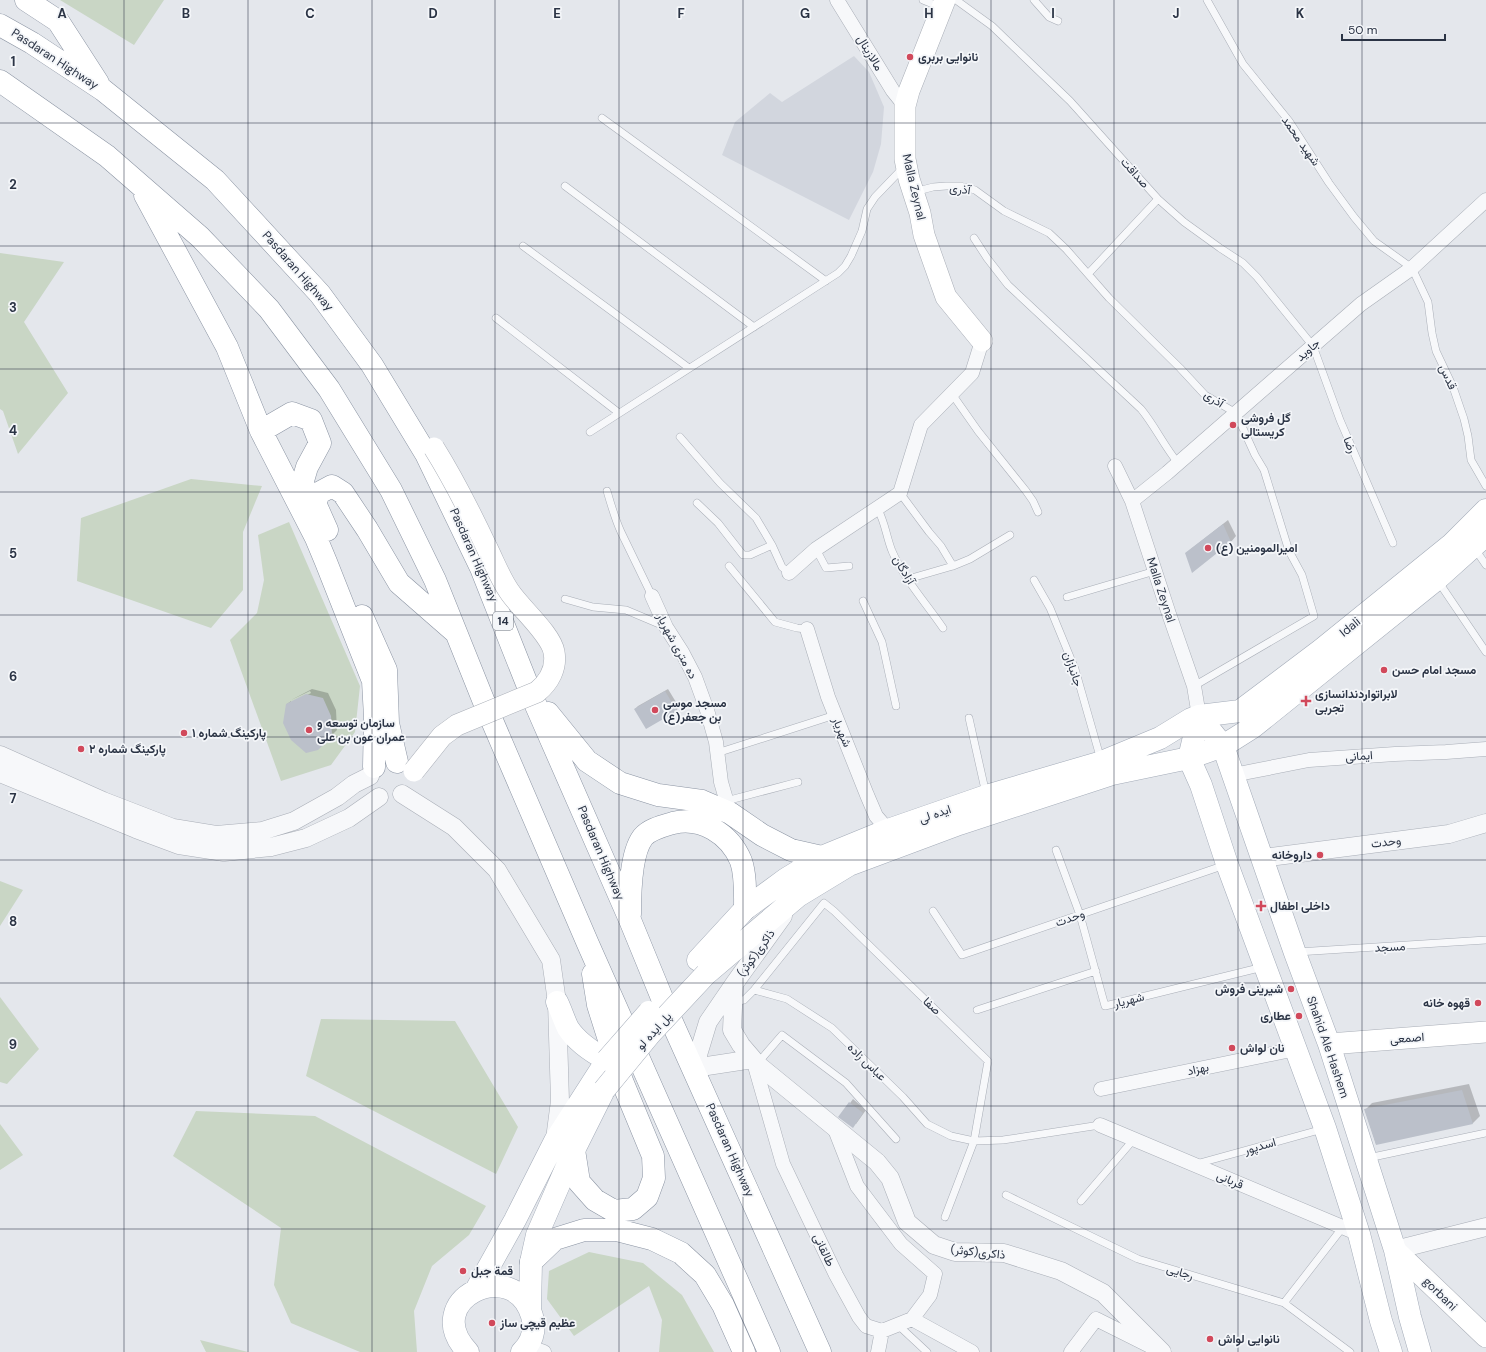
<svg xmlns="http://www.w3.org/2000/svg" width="1486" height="1352" viewBox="0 0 1486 1352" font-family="'DM Sans',Vazirmatn,sans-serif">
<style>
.built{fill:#d2d6de}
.green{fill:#c9d6c5}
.shadow{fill:#0003}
.building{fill:#bbc0ca}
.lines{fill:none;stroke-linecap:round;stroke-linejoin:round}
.service-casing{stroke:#a9aeb7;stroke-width:8}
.minor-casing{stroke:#a9aeb7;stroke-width:15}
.tertiary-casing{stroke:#a9aeb7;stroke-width:19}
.secondary-casing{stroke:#a9aeb7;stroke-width:22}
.primary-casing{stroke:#a3abb8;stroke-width:23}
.trunk-casing{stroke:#8b94a3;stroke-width:23}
.service{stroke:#f7f8fa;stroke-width:7}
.minor{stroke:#f7f8fa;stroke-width:14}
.tertiary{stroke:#f7f8fa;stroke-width:18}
.secondary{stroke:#fff;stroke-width:21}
.primary{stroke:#fff;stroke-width:22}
.trunk{stroke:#fff;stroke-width:22}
.secondary-bridge-casing{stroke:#a9aeb7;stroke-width:22;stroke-linecap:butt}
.primary-bridge-casing{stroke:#a3abb8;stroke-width:23;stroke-linecap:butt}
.secondary-bridge{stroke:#fff;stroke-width:21}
.primary-bridge{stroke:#fff;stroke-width:22}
.grid{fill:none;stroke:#2b3445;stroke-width:1;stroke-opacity:0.55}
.poi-dot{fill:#d1495b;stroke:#f4f6f9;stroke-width:1.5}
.labels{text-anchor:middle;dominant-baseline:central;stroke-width:3.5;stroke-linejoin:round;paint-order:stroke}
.shield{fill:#f4f6f9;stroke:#676e7b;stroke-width:1}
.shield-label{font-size:11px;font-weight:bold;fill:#2b3445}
.street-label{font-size:12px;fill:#2b3445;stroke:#f4f6f9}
.poi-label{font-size:12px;font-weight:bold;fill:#2b3445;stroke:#f4f6f9;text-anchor:start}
.grid-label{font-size:13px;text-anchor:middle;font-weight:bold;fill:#2b3445;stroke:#f4f6f9;stroke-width:3.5;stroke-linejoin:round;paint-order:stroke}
</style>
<rect width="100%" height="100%" fill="#e4e7ec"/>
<path class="built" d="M854 56 869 72 884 107 881 144 873 172 849 220 722 155 735 122 770 93 782 102Z"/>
<path class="green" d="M60 0H164L134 45Z
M0 253 64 262 24 322 68 393 18 454 3 411 0 409Z
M191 479 262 486 243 532V590L211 628 77 581 81 518Z
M289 522 360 686 355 732 331 765 281 781 230 640 257 613 264 580 258 535Z
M0 881 23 890 0 926Z
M0 997 39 1049 7 1084 0 1082Z
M321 1019 455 1021 518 1127 496 1174 306 1076Z
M196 1111 315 1116 486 1206 469 1235 432 1266 414 1311 417 1352H360L291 1323 274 1285 281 1228 173 1156Z
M0 1124 23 1155 0 1170Z
M589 1252 643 1263 682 1295 714 1352H659L662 1320 649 1286 574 1336 547 1299 549 1271Z
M200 1340 248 1352H206Z"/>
<path class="shadow" d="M1228 520 1236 536 1231 542 1191 549Z
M312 689 328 693 336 710 337 730 318 749 287 704 291 701V703L311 693 310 691 291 700Z
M668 689 679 707 676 711 635 709 638 706Z
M1469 1084 1480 1116 1473 1123 1376 1144 1365 1110 1372 1103Z
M853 1099 866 1110 856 1124 840 1117Z"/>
<path class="building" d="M1223 524 1231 542 1192 573 1185 553Z
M665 691 677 711 646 729 634 709Z
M306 694 323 698 331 716 332 736 318 750 306 753 291 740 283 723 286 704Z
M1462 1090 1473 1124 1376 1145 1364 1109Z
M849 1102 863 1113 853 1128 838 1117Z"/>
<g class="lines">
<g class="service-casing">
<path id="service" d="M923 0 940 7
M956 0 992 26 1070 101 1158 199 1184 222 1220 248 1243 263 1257 277 1313 346 1340 420 1393 543
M1034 0 1049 17 1058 21
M1207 0 1243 64 1289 121 1329 183 1354 217 1374 241 1412 268 1428 302 1432 333 1436 351 1453 387 1464 419 1468 436 1471 460 1486 486
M602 118 826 281
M565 186 754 327
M914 192 933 187 946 186H960L975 190 1004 211 1049 233 1066 249 1109 298 1180 368 1205 395 1236 413 1255 455 1264 470 1289 551 1302 575 1314 616 1194 686
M974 238 987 258 1008 285 1141 409C1155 426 1164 446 1178 463
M523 246 689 368
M1088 274 1158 199
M496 318 619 413
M952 394 978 431 1026 491 1033 501 1038 512
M590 432 838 273 845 266 851 256 862 231 867 209 875 197 899 172 902 167
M680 437 720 483 756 518 772 545 782 567 789 573
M607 491C611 505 615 519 621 532 631 553 642 575 652 596
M900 493 929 532 941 546 953 566
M697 503 718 523 743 555H750L772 545
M877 508C885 521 886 536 892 551 904 579 926 603 943 628
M816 549 826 568 849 566
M1475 549 1486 565
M729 566 775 622 797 628 807 629
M908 579 953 566 970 559 1010 535
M1034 580 1050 608 1075 669 1101 760
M1438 581 1486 652
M1067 597 1155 571
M565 599 593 607 626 610 664 626
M863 601 882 642 896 706
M969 718 986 794
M717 753 835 715
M726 801 798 782
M1056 850 1080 915 1105 1006 1263 967
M933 911 962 955 1225 865
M1297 952 1486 940
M754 990 787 999 832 1028 903 1097 927 1124 951 1136 974 1141 945 1217
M733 1002 744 1000 754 990 824 903 834 911 988 1061 974 1141 1003 1140 1100 1125
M977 1010 1096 971
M757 1064 782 1035 846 1083 896 1139
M1368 1158 1486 1133
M1196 1164 1323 1129
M1006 1195 1138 1259 1284 1303 1350 1352
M1081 1201 1134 1139
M1284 1303 1343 1227
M898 1325 927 1352"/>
</g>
<g class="minor-casing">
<path id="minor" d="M837 0 893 91 905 106
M1115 466 1132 501 1169 614 1194 686 1199 716
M1132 501 1167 473 1361 304 1412 268 1486 200
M789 573 816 549 900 493 921 425 972 373 982 341
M652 596 666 627 682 652 695 677 707 710 716 742 721 782 730 813
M807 629 828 697 867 795 876 816 888 830
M1233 775 1309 760 1395 754 1446 752 1486 749
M753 1059 783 1164 836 1275 859 1317 866 1326 882 1331 912 1319 972 1352
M1101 1089 1296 1049
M1100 1125 1359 1234
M834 1127 857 1186 901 1244 935 1274 930 1295 912 1319
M528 1346 544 1352
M878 1352 882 1331
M1071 1352 1096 1319 1154 1348"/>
</g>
<g class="tertiary-casing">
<path id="tertiary" d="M0 755 103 801 173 828 216 835 262 831 294 821 337 797 354 784 370 776
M0 773 136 829 179 845 224 852 271 847 306 838 349 818 379 797
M402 794 454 827 497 870 551 960 557 1002 560 1101 555 1139
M1262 858 1449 834 1486 823
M734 984 708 1022 694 1068 753 1059 757 1064 877 1162 890 1178 907 1222 934 1245 955 1252 1004 1253 1061 1271 1103 1293 1162 1352
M753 1059 741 1045 732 1030 734 984 783 916
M1395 1250 1486 1227"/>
</g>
<g class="secondary-casing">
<path id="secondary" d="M945 0 909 91 905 106V159L909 179 920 213 924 235 946 297 982 341
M1329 1044 1486 1032
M1395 1250 1486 1337"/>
</g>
<g class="primary-casing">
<path id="primary" d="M1199 716 1223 746 1295 953 1329 1044 1395 1250 1410 1317 1420 1352
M1189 758 1201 785 1227 864 1325 1128 1359 1234 1381 1321 1391 1352
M1189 758 1199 716
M698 960 745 909 786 879 822 857 888 830 986 796 1102 762 1160 738 1191 719 1199 716 1240 711 1321 650 1452 544 1486 510
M706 974 798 896 849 865 959 824 1112 774 1189 758 1223 746 1253 727 1437 579 1486 535
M476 1290 515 1220 555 1141 607 1060C592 1052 577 1042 568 1028 564 1020 561 1010 557 1002
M530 1309 531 1262 537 1235 574 1150 604 1090
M468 1352C418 1300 514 1254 532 1316 536 1330 532 1342 522 1352"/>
</g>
<g class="trunk-casing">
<path id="trunk" d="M26 0 58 21 98 83
M0 25 32 43 103 90 215 180 320 294 372 365 426 454 481 568 531 694 630 920 671 1020 820 1352
M0 81 107 156 200 237 269 309 329 389 391 490 435 580 484 702 588 944 769 1352
M145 195 227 347 261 431 316 538 326 562 373 681 375 717 374 767
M261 431 292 413 311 420 320 443 307 467 302 484 315 503
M327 530 315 503 319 493 332 486 343 493 367 529 399 583 454 631
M362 616 386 670 388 723 397 762
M548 713 587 761 620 783 658 795 702 801 730 813 762 835 791 850 822 857
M630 914C630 894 630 854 643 837 650 829 663 826 673 823 701 816 730 834 741 861 746 876 745 894 745 909
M574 1150 579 1182 595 1200 614 1211 633 1209 647 1197 654 1178 653 1156 622 1081 598 1005 593 974
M531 1262 555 1239 584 1230H617L652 1239 681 1253 705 1275 723 1305 744 1352"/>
</g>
<use href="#service" class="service"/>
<use href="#minor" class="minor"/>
<use href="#tertiary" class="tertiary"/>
<use href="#secondary" class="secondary"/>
<use href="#primary" class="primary"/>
<use href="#trunk" class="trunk"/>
<g class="secondary-bridge-casing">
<path id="secondary-bridge" d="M414 771 442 736 457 725 537 692C549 682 557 668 554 652 551 634 520 608 509 591 500 578 494 562 487 548 471 514 454 480 434 448"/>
</g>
<g class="primary-bridge-casing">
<path id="primary-bridge" d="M607 1060 649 1012
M604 1090 650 1034 706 974"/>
</g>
<use href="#secondary-bridge" class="secondary-bridge"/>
<use href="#primary-bridge" class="primary-bridge"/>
</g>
<path class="grid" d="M124 0V1352M248 0V1352M372 0V1352M495 0V1352M619 0V1352M743 0V1352M867 0V1352M991 0V1352M1114 0V1352M1238 0V1352M1362 0V1352M0 123H1486M0 246H1486M0 369H1486M0 492H1486M0 615H1486M0 737H1486M0 860H1486M0 983H1486M0 1106H1486M0 1229H1486"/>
<g class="poi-dot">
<circle cx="910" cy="57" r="4"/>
<circle cx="1233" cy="425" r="4"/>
<circle cx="1208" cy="548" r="4"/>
<circle cx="1384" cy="670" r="4"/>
<path d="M1304 695h4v4h4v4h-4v4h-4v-4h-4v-4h4z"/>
<circle cx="655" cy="710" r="4"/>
<circle cx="309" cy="730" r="4"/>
<circle cx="184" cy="733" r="4"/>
<circle cx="81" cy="749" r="4"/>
<circle cx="1320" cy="855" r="4"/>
<path d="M1259 900h4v4h4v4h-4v4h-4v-4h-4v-4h4z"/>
<circle cx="1291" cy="989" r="4"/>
<circle cx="1478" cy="1003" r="4"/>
<circle cx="1299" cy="1016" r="4"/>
<circle cx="1232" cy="1048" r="4"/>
<circle cx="463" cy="1271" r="4"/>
<circle cx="492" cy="1323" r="4"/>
<circle cx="1210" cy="1339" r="4"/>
</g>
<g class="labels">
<rect class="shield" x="493" y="612" width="20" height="18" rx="3"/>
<g class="shield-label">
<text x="503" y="621">14</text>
</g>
<g class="street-label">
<text transform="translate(870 53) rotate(59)">مالازینال</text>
<text transform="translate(55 59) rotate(33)">Pasdaran Highway</text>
<text transform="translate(1301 141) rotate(55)">شهید محمد</text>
<text transform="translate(1135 173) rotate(48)">صداقت</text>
<text transform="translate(914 187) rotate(77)">Malla Zeynal</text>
<text transform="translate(960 189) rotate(8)">آذری</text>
<text transform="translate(298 271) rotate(49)">Pasdaran Highway</text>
<text transform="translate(1308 350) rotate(-41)">جاوید</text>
<text transform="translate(1448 377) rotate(66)">قدس</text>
<text transform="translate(1214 399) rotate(33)">آذری</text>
<text transform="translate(1350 445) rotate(67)">رضا</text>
<text transform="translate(474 555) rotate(66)">Pasdaran Highway</text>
<text transform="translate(904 570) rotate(59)">آزادگان</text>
<text transform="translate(1161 590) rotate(72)">Malla Zeynal</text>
<text transform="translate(1350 627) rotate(-39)">Idali</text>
<text transform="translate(677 646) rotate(62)">ده متری شهریار</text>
<text transform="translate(1073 669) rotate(71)">جانبازان</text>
<text transform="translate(842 732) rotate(67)">شهریار</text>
<text transform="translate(1359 756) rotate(-4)">ایمانی</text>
<text transform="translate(935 814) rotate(-19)">ایده لی</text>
<text transform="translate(1386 842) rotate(-7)">وحدت</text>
<text transform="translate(601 853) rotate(67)">Pasdaran Highway</text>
<text transform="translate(1070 918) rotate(-19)">وحدت</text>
<text transform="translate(1390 947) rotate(-3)">مسجد</text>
<text transform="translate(756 953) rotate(-54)">ذاکری(کوثر)</text>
<text transform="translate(1129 1000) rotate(-14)">شهریار</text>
<text transform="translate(932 1006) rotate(44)">صفا</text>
<text transform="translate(654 1031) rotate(-48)">پل ایده لو</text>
<text transform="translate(1407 1038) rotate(-4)">اصمعی</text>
<text transform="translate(1328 1047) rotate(71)">Shahid Ale Hashem</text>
<text transform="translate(867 1062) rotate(44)">عباس زاده</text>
<text transform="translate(1198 1069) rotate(-12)">بهزاد</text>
<text transform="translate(1260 1146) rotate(-16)">اسدپور</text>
<text transform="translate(730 1150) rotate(66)">Pasdaran Highway</text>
<text transform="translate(1230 1180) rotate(23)">قربانی</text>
<text transform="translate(824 1250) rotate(65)">طالقانی</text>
<text transform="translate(978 1252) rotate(6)">ذاکری(کوثر)</text>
<text transform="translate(1180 1272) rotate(17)">رجایی</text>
<text transform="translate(1440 1294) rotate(44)">gorbani</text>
</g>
<g class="poi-label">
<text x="918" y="57">نانوایی بربری</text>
<text x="1241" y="418">گل فروشی<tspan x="1241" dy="14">کریستالی</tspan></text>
<text x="1216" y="548">امیرالمومنین (ع)</text>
<text x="1392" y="670">مسجد امام حسن</text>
<text x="1315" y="694">لابراتواردندانسازی<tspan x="1315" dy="14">تجربی</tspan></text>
<text x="663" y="703">مسجد موسی<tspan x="663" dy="14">بن جعفر(ع)</tspan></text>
<text x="317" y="723">سازمان توسعه و<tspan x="317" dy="14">عمران عون بن علی</tspan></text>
<text x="192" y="733">پارکینگ شماره ۱</text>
<text x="89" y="749">پارکینگ شماره ۲</text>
<text x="1312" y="855" text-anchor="end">داروخانه</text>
<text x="1270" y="906">داخلی اطفال</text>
<text x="1283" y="989" text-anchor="end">شیرینی فروش</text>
<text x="1470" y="1003" text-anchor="end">قهوه خانه</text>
<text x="1291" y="1016" text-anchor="end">عطاری</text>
<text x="1240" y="1048">نان لواش</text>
<text x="471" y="1271">قمة جبل</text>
<text x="500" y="1323">عظیم قیچی ساز</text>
<text x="1218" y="1339">نانوایی لواش</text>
</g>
</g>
<g class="grid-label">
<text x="62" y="18">A</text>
<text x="186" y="18">B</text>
<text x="310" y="18">C</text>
<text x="433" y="18">D</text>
<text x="557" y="18">E</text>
<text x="681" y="18">F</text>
<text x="805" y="18">G</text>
<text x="929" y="18">H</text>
<text x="1053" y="18">I</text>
<text x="1176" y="18">J</text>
<text x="1300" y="18">K</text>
<text x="13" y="66">1</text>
<text x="13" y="189">2</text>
<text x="13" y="312">3</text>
<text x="13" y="435">4</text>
<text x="13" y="558">5</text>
<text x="13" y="681">6</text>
<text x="13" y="803">7</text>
<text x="13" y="926">8</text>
<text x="13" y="1049">9</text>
</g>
<path d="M1342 34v6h103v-6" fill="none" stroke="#2b3445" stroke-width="2"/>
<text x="1348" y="34" font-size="12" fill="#2b3445" stroke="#f4f6f9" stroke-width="3" paint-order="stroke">50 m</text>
</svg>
